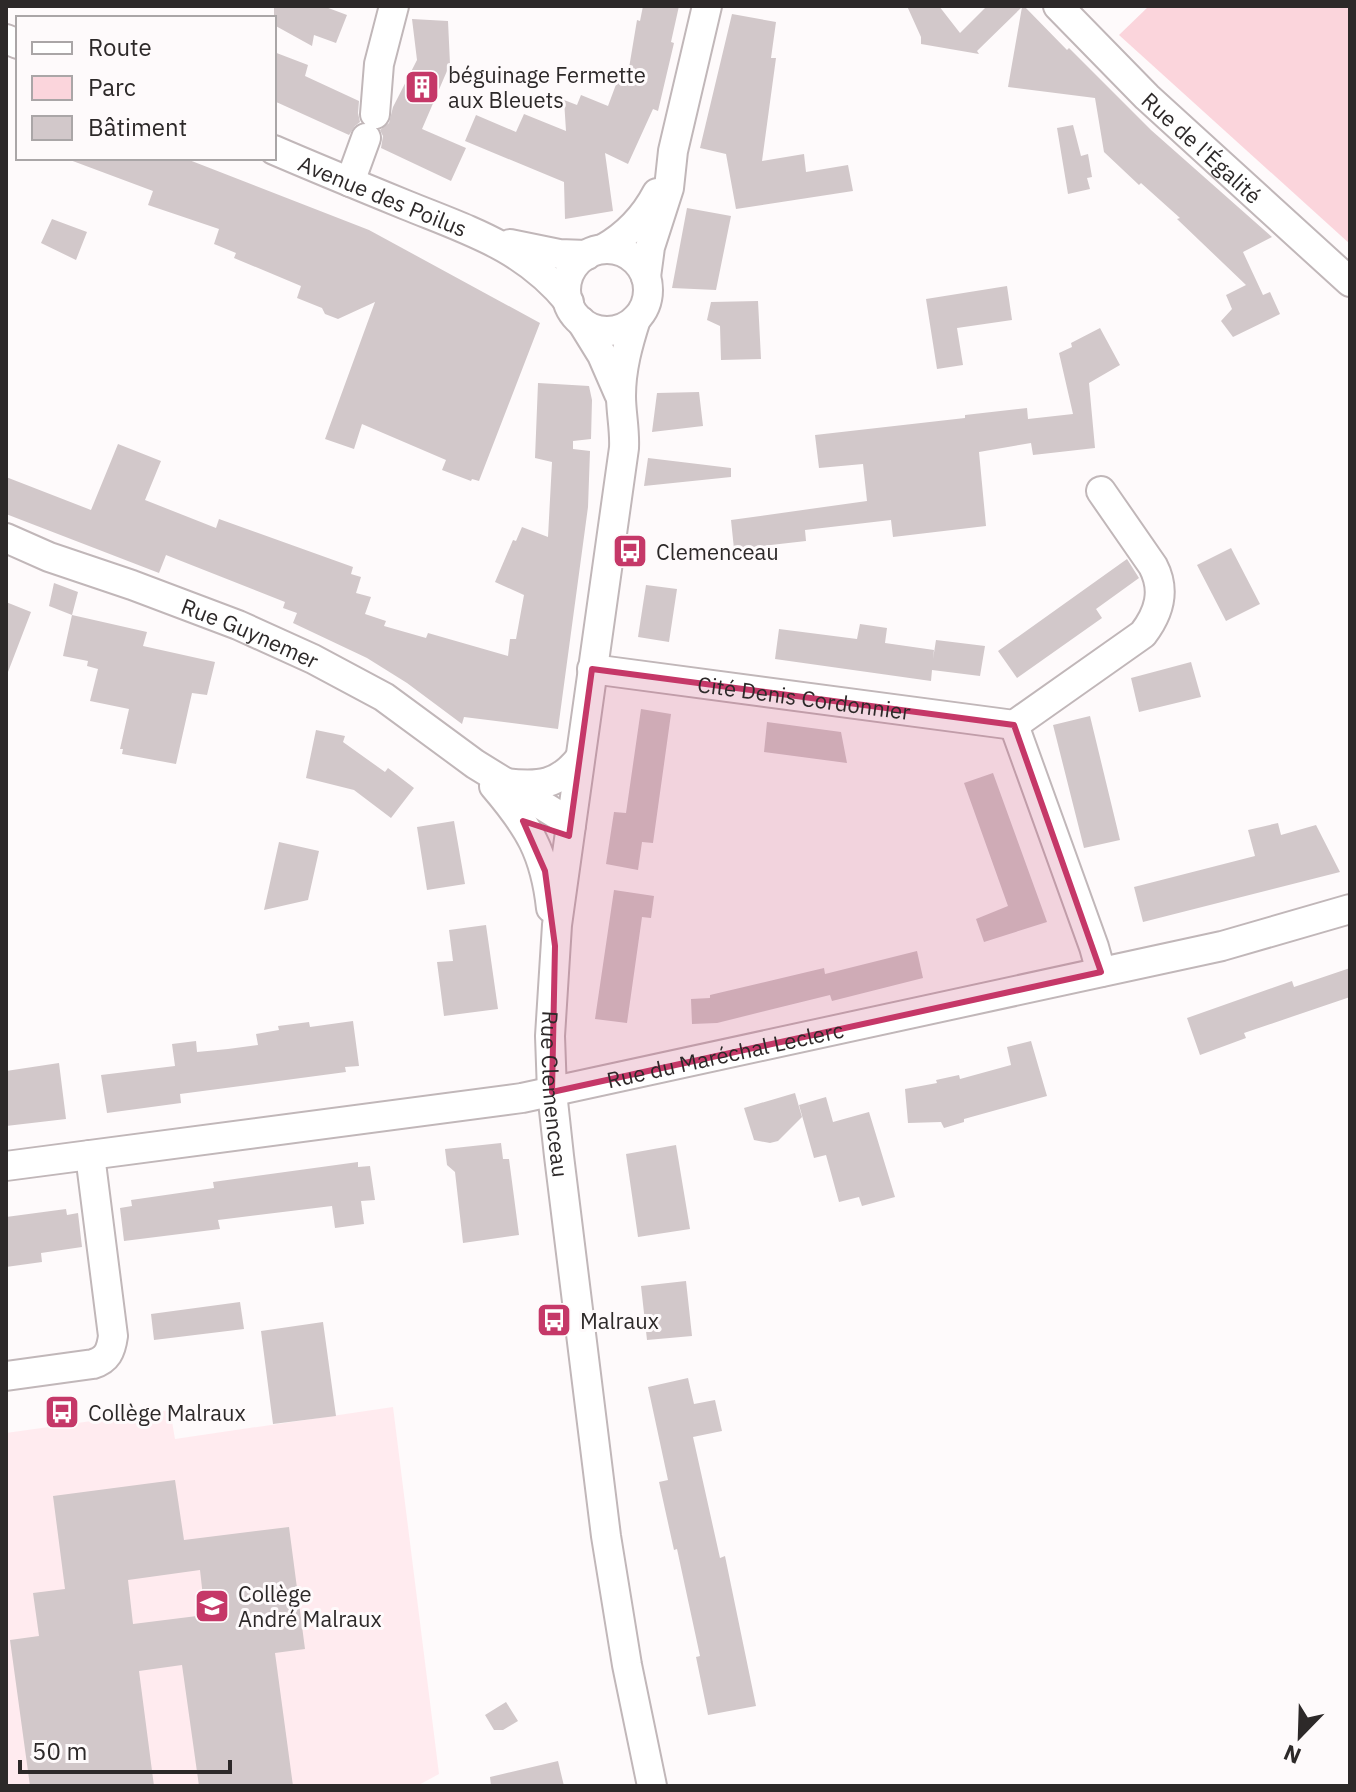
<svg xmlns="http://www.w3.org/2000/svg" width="1356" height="1792" viewBox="0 0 1356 1792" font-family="'IBM Plex Sans',sans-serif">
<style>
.built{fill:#ffebef}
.green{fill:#fbd5dc}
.building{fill:#d2c8ca;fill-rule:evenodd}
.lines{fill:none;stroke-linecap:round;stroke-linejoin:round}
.minor-casing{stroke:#c1b7b9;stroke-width:32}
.minor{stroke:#fff;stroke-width:28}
.marked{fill:#c53868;fill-opacity:0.2;stroke:#c53868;stroke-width:6;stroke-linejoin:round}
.labels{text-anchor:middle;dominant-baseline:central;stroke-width:6;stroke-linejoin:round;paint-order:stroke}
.poi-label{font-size:22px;fill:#2d2929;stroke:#fefafb;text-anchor:start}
.street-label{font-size:22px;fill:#2d2929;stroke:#fefafb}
</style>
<rect width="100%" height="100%" fill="#fefafb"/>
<path class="built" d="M393 1407 439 1774 417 1786H6V1433L170 1410 175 1439Z"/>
<path class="green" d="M1149 6H1350V244L1119 35Z"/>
<path class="building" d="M274 6H323L347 15 336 43 314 35 312 46 274 25Z
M643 6H679L671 42 674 43 658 111 653 109 628 164 605 153 613 211 565 219 564 182 465 141 476 115 516 132 524 114 566 131 564 100 577 105 581 95 608 106 621 71 628 74 637 20 640 21Z
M907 6H939L960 33 987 6H1024L1067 50 1069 48 1151 130 1272 237 1243 252 1263 295 1270 292 1280 314 1233 337 1221 321 1232 309 1226 295 1246 285 1177 219 1180 218 1141 183 1139 185 1104 152 1095 98 1008 87 1022 7 977 51 979 54 921 44V37Z
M732 14 776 22 771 58H776L762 161 804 154 806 172 848 165 853 191 736 209 726 154 700 148Z
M412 19 448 21 450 64 422 129 466 148 451 181 381 148 383 136 380 130 389 123 393 107 417 60Z
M274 52 308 65 305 76 359 101 358 113 360 122 355 126 349 135 274 101Z
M1073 125 1081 156 1088 154 1092 177 1087 178 1090 189 1068 194 1057 128Z
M71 158H184L369 230 540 323 479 481 472 479 471 481 442 470 446 460 362 424 354 449 325 439 375 302 338 319 325 314 322 308 297 298 301 286 234 258 236 253 214 244 219 229 148 205 153 191 70 160Z
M687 208 731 216 716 290 672 288Z
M52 219 87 232 76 260 41 243Z
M1007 286 1012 320 957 328 963 365 937 369 926 299Z
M758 301 761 359 721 360 720 326 707 320 711 302Z
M1100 328 1120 365 1089 383 1095 448 1033 455 1031 443 979 452 986 526 893 537 891 520 805 530 806 541 734 549 731 520 867 501 863 464 819 468 815 435 965 418V415L1027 408 1028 419 1073 414 1059 353 1072 347 1071 343Z
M538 383 589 386 592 400 591 439 573 441V449L590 451 588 507 558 729 464 717 462 724 407 683 367 658 293 623 297 613 283 608 285 602 166 555 159 573 6 514V477L91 510 118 444 161 461 145 500 216 528 219 519 353 567 351 574 361 577 356 593 371 597 365 614 386 621 384 626 426 638 428 633 508 656 510 639H516L524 595 495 582 513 540 516 541 522 527 548 537 552 462 535 458Z
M699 392 703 426 652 432 657 393Z
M648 458 731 468V477L644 486Z
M1231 548 1260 604 1226 621 1197 565Z
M1127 559 1139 578 1096 609 1102 618 1017 678 998 651Z
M54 583 78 592 72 615 147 632 143 646 215 662 207 695 192 693 176 764 122 754 123 749H120L129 709 90 701 98 669 87 666 88 661 63 656 72 615 49 606Z
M646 585 677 589 669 642 638 637Z
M6 602 31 612 8 672 6 671Z
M860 624 887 628 885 643 934 650 933 659 936 640 985 646 980 676 932 670 931 681 775 659 779 629 857 639Z
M1191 662 1201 697 1139 712 1131 678Z
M641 709 671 714 653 843 642 842 638 870 606 864 614 812 626 813Z
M1090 716 1120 840 1084 848 1053 725Z
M767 722 841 732 847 763 764 752Z
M316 730 345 736 343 742 385 772 388 768 414 788 391 818 354 790 306 778Z
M993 773 1047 922 984 942 976 919 1008 906 964 783Z
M454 821 465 884 427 890 417 827Z
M1278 823 1281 835 1316 825 1340 872 1143 922 1134 887 1255 856 1248 830Z
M279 842 319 851 308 900 264 910Z
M614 890 654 896 651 918 642 917 627 1023 595 1019Z
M486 925 498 1009 444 1016 437 962 453 961 449 930Z
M917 951 923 978 832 1001 830 995 717 1023 692 1024 691 999 710 998V995L824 968 825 974Z
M1350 968V997L1244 1033 1246 1038 1200 1055 1187 1018 1292 981 1294 987Z
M353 1021 359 1066 345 1067 346 1072 180 1094 181 1103 107 1113 101 1075 175 1066 172 1044 196 1041 197 1052 228 1049 258 1045 256 1034 279 1030 278 1026 309 1022 310 1027Z
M1031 1041 1047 1096 964 1119V1122L944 1128 941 1122 908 1123 905 1089 937 1083 936 1080 959 1075 960 1079 1011 1065 1007 1047Z
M59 1063 66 1119 6 1126V1071Z
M795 1093 802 1117 778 1141 770 1143 754 1140 744 1108Z
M826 1097 833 1122 869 1112 895 1197 862 1206 859 1197 839 1202 826 1155 814 1158 799 1105Z
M501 1143 503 1159H509L519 1235 463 1243 455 1172 447 1165 445 1149Z
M676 1145 690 1229 638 1237 626 1154Z
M358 1162V1167L370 1166 375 1200 361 1201 364 1224 335 1228 332 1206 218 1220 220 1229 124 1241 120 1208 132 1206 131 1200 214 1188 213 1182Z
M66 1209 67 1215 78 1213 82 1247 41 1253 42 1262 6 1267V1217Z
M686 1281 692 1336 647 1340 641 1286Z
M240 1302 244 1329 154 1340 151 1314Z
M323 1322 336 1416 273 1424 261 1331Z
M688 1378 694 1404 715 1400 722 1431 693 1437 720 1558 725 1556 756 1706 708 1715 696 1657 700 1656 677 1549 674 1550 659 1482 668 1480 648 1387Z
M175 1480 184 1540 289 1527 305 1649 275 1653 293 1786H199L182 1665 139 1671 154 1786H30L10 1640 39 1636 33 1593 65 1589 53 1496ZM200 1570 205 1615 133 1624 128 1580Z
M506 1702 518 1721 503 1730H494L485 1715Z
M558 1761 564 1786H491L490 1777Z"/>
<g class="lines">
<g class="minor-casing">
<g id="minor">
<path id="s1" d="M1058 6 1147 97 1350 282"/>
<path d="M6 39 18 44"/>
<path d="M375 114 379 64 394 6"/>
<path id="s2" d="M274 150C318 169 362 187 406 205 470 231 524 247 569 302"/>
<path d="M350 182 366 138"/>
<path d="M510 244 559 254 587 255"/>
<path d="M603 249C626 236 645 216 657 193"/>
<circle cx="607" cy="290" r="41"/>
<path d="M646 277 650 247 669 188 673 151 707 6"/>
<path id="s3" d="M636 319C628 344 621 369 621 396 621 413 625 430 624 448L557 925 550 1036 552 1092 559 1156 606 1536 627 1665 652 1786"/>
<path d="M581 321 602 355 619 394"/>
<path id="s4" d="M6 538 49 557 132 585 238 625 313 659 384 697 475 764 558 815 571 825"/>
<path id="s5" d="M592 669 1014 725 1143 634C1159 613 1166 591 1153 566L1101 491"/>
<path d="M1014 725 1094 947 1101 972"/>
<path d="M506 783C539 787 559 785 580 758"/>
<path d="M494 786C529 827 545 853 551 908"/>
<path id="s6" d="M6 1166 522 1098 1222 946 1350 909"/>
<path d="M6 1376 93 1364C107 1360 111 1351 113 1336L90 1155"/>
</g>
</g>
<use href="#minor" class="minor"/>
</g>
<path class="marked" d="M592 669 1014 725 1101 972 552 1092 555 946 545 871 523 821 569 836Z"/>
<defs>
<g id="building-square" transform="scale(1.8)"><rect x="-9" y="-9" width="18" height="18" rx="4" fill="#c53868" stroke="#fefafb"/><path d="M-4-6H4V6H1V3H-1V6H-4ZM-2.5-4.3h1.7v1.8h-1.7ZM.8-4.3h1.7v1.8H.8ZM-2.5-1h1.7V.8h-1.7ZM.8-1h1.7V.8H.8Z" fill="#fff"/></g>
<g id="bus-square" transform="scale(1.8)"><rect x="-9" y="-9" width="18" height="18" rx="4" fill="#c53868" stroke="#fefafb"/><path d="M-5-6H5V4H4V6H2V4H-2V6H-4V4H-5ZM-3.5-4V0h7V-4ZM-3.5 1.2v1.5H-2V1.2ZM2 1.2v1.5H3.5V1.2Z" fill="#fff"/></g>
<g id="school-square" transform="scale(1.8)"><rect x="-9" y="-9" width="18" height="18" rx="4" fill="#c53868" stroke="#fefafb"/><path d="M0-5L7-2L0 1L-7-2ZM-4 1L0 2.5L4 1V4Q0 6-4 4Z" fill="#fff"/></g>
</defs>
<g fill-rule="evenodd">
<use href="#building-square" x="422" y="87"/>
<use href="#bus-square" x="630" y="551"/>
<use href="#bus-square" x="554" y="1320"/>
<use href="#bus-square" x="62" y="1412"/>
<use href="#school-square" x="212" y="1606"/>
</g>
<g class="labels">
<g class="poi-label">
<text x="448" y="74">béguinage Fermette<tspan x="448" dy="25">aux Bleuets</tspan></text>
<text x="656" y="551">Clemenceau</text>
<text x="580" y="1320">Malraux</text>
<text x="88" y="1412">Collège Malraux</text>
<text x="238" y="1593">Collège<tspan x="238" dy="25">André Malraux</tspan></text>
</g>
<g class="street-label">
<text stroke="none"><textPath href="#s1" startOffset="202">Rue de l'Égalité</textPath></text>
<text stroke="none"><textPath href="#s2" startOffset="118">Avenue des Poilus</textPath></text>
<text stroke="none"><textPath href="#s4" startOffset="262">Rue Guynemer</textPath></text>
<text stroke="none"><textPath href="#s5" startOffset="214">Cité Denis Cordonnier</textPath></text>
<text stroke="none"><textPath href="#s6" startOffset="728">Rue du Maréchal Leclerc</textPath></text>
<text stroke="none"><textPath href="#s3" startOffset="782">Rue Clemenceau</textPath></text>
</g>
</g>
<rect width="1356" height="1792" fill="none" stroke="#2d2929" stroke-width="16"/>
<rect x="16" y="16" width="260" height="144" fill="#fefafb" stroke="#aaa6a7" stroke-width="2"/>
<rect x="32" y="42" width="40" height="12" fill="#ffffff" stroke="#aaa6a7" stroke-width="2"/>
<text x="88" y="56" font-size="24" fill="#2d2929">Route</text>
<rect x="32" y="76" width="40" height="24" fill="#fbd5dc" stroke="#aaa6a7" stroke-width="2"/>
<text x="88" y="96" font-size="24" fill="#2d2929">Parc</text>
<rect x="32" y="116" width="40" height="24" fill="#d2c8ca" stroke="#aaa6a7" stroke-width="2"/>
<text x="88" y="136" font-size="24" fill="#2d2929">Bâtiment</text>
<g transform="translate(1300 1736) rotate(203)" stroke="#fefafb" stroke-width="6" paint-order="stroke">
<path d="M0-6L14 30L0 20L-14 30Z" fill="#2d2929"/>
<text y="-12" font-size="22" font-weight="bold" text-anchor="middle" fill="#2d2929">N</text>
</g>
<path d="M20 1760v12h210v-12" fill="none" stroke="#2d2929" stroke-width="4"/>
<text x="32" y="1760" font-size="24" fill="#2d2929" stroke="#fefafb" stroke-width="6" paint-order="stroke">50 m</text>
</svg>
